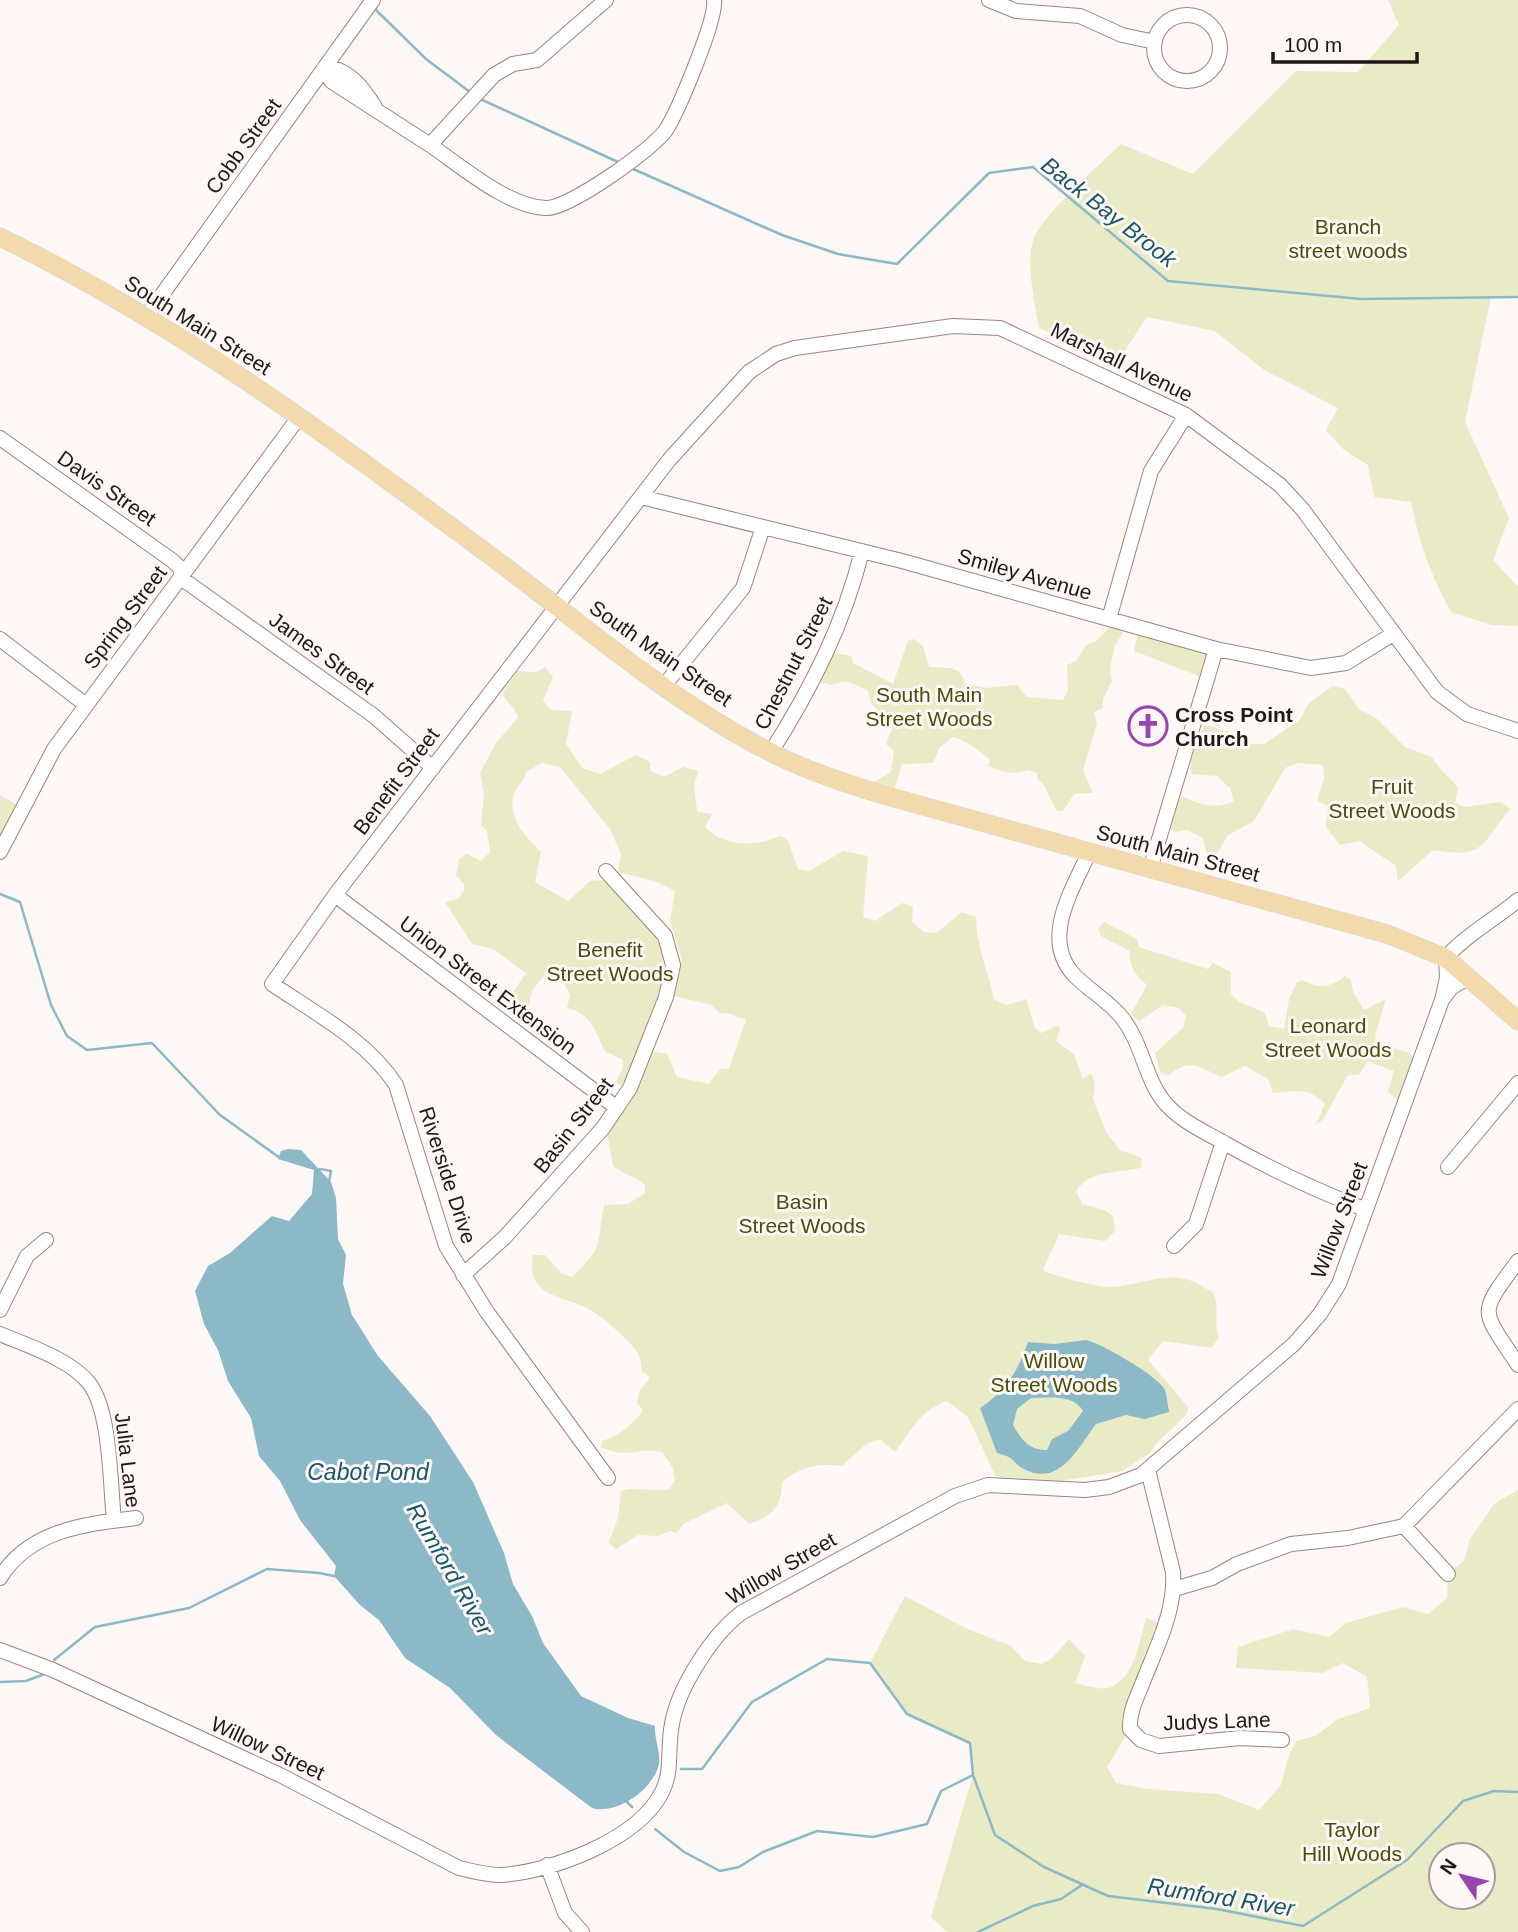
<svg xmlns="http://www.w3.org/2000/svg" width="1518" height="1932" viewBox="0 0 1518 1932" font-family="Arial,sans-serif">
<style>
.green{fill:#e9ebc7;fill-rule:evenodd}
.water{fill:#8bb9c7;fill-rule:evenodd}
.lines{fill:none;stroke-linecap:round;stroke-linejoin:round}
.stream{stroke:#8bb9c7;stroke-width:2.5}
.minor-casing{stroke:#9d847a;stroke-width:16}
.major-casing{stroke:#d7d5d5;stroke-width:19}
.minor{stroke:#fff;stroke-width:14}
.major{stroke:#f2daac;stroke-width:18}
.labels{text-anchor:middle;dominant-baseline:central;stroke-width:6;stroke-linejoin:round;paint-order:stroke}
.street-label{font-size:21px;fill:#211714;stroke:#fdf7f5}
.park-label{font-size:21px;fill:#4b4c09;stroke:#fdf7f5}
.poi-label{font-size:21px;font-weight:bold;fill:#211714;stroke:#fdf7f5;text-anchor:start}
.water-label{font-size:23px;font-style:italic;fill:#185766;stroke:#fdf7f5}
</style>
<rect width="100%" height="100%" fill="#fdf7f5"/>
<path class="green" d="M1388 0H1518V297H1491L1465 422 1509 518 1493 560 1518 587V626L1491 625 1451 612C1431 575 1419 543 1411 502L1374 497 1368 465 1344 450 1326 430 1338 408 1264 370 1215 331 1147 317 1116 364 1039 328C1035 304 1024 258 1035 236 1047 211 1099 165 1121 144L1193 174 1296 71 1358 72 1399 25Z
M1112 625 1123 633 1115 645 1110 667 1112 681 1103 699V708L1094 712 1097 724 1083 770 1093 793 1074 794 1063 811H1057C1049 800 1048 786 1037 778V773L1027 770C1013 776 1002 771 988 766L990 760C978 750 968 741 953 737L940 747 933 763 902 764 894 791 872 783 891 772 894 751 886 744 894 724 872 705 867 690C853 683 846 678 832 685L819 681 833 653 852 656 853 663 893 684 908 641 914 639 923 646 929 667 951 668 960 672 965 683 985 688 1017 685 1027 697 1063 700 1068 691 1067 665 1076 661 1086 645 1096 641Z
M1138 632 1210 653 1204 678 1134 651Z
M545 667 553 677 543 700 550 710 572 711 566 744 582 768 600 774 636 755 650 762V771L664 777 683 767 699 771 694 784 697 811 712 814 705 827C724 847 757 847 780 836L787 839 798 869 809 871 843 851 868 856 863 917 875 921 902 903 913 907 912 922 924 932 936 933 962 912 976 917C977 949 987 968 994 999L1006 1005 1026 999 1035 1028 1041 1033 1058 1025 1060 1030 1056 1041 1074 1054 1083 1079 1091 1073 1095 1084 1093 1099 1106 1132 1120 1150 1142 1158 1141 1168C1117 1173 1090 1170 1076 1191L1082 1204 1104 1210 1113 1216 1115 1231 1105 1241 1059 1234 1043 1270C1052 1276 1098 1287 1110 1287 1142 1286 1174 1266 1203 1287 1206 1289 1210 1289 1212 1292 1221 1306 1213 1323 1219 1338L1211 1348 1163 1341 1148 1360 1188 1407 1187 1414 1157 1443 1150 1453 1122 1471 1060 1481 996 1477 968 1417 947 1401C920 1410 911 1431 895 1452L880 1439 866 1444 842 1466C818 1463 801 1466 782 1482 782 1507 772 1516 749 1524L727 1503 683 1524 677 1533 670 1531 658 1536 638 1535 616 1549 609 1542 618 1518 621 1491C639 1485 653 1493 669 1489L675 1480 673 1468 662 1452C638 1446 627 1460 601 1447L602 1441C617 1437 634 1424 643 1410L637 1403 640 1390 650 1378 642 1371C641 1367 641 1359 639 1355 632 1342 600 1314 587 1308 560 1295 525 1296 533 1255H545L561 1273 572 1277C605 1246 596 1246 604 1205L628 1204 645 1193V1185C636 1177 624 1174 613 1166L607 1133 638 1090 653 1052 667 1054 677 1077 709 1084 720 1069H729L746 1020 728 1013 721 1014 711 1005 674 996 682 960 670 921 675 891 657 882 618 872 621 854 610 829 560 767 542 763 526 772C525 782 515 786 513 797 509 820 526 837 541 852L535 882 568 901 590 881 608 880C622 896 656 928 661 948 670 984 641 1055 621 1086L615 1084 623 1068V1060L605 1051C594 1030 592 1014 567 1008L570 995 562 979 546 973 532 991 527 1015 520 1021 508 1013 507 1001 526 973 493 949 472 944 445 902 458 899 464 891V884L456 875 459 859 467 854 481 861 490 852 487 831 481 826 484 794 480 773 496 743 518 718C516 706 505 704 503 692L517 671 536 672Z
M1333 686 1345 689 1359 709 1377 719 1405 747 1432 757C1442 774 1448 774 1458 788L1455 803 1465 807 1501 802 1510 809C1480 845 1486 859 1433 850L1398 881 1396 866 1359 841 1340 845 1326 827 1327 805 1317 801 1324 778 1323 765 1298 763 1285 768 1254 821 1228 835 1214 859H1208L1203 838 1187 830 1176 832 1170 829 1176 803 1182 796C1199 805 1217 810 1234 801L1230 788 1217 776 1191 774V753L1205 725 1227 731 1249 744H1264L1300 720 1309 703Z
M0 795 16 804 0 837Z
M1104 922 1137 939 1139 947 1208 969 1213 963 1231 972V994L1238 1001 1265 1013 1269 1026 1284 1029 1289 999 1297 982 1303 980C1318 990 1332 987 1345 976L1351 980 1353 992 1364 1010 1386 999 1375 1035 1377 1043 1410 1053 1413 1058 1397 1100 1388 1092 1394 1071 1367 1061 1360 1074 1347 1076 1323 1120 1316 1124 1325 1104C1309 1086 1294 1092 1273 1093L1268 1079 1245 1066 1222 1077C1198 1068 1192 1057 1169 1075L1161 1074 1155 1053 1183 1028 1186 1016 1179 1008 1163 1005 1139 1021 1131 1014 1147 985C1135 975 1129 967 1130 951L1101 936 1098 929Z
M1518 1490V1932H947L931 1917 973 1775 970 1743 907 1714 870 1663 905 1596 963 1627 1011 1646 1025 1661 1042 1664 1052 1658 1069 1639 1085 1656 1075 1683C1084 1685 1099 1690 1108 1688 1134 1682 1140 1639 1146 1618L1165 1625 1130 1729 1107 1767 1116 1783 1147 1789 1218 1794 1259 1810 1281 1785 1289 1755 1296 1741 1315 1736 1338 1719 1370 1708 1367 1677 1343 1663 1322 1673 1236 1668 1238 1647 1293 1629 1329 1637 1346 1623 1403 1607 1428 1614 1447 1598 1448 1574 1464 1561 1470 1539 1494 1504ZM1441 1855H1483V1897H1441Z"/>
<path class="water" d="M288 1149 301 1150 331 1182 336 1198 338 1239 346 1255 343 1284 352 1315 378 1356 430 1416 473 1482 504 1553 513 1584 532 1616 543 1643 581 1696 628 1718 655 1726C654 1738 661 1753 659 1764 653 1790 617 1815 592 1808L496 1735 450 1688 405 1658 379 1620 360 1605 334 1576 336 1566 300 1520 280 1481 259 1456 251 1418 228 1381 218 1350 204 1324 195 1291 208 1266 230 1253 272 1216 289 1221 312 1194 314 1170 278 1159 281 1151Z
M1086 1340C1099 1342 1160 1377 1165 1390 1167 1396 1168 1406 1169 1412L1145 1419 1126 1415 1096 1424C1079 1446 1060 1488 1024 1469 1011 1462 1017 1458 997 1453L980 1408C1006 1391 1018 1371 1028 1342L1054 1344ZM1031 1398C1049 1398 1073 1394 1083 1411L1068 1431 1052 1439 1047 1450C1029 1451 1021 1439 1013 1425L1017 1409Z"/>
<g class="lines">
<path class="stream" d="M375 9 426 59 470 92
M478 98 618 162
M631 168 782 235 838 254 897 264 989 173 1033 167 1168 281 1361 299 1518 297
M0 894 20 902 51 1005 67 1036 87 1050 152 1043 220 1115 280 1158
M320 1169 331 1171 329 1182
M54 1660 95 1627 189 1608 267 1569 319 1573 339 1577
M0 1682 26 1681 42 1675
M681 1769H702L752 1702 827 1659 870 1663 907 1714 970 1743 973 1775 995 1835 1044 1867 1108 1896 1217 1909 1303 1926 1407 1860 1463 1801 1494 1791 1518 1792
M626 1801 632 1807
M655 1829 684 1852 720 1871 739 1867 763 1852 817 1831 873 1837 927 1824 941 1791 973 1775
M978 1932 1033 1906 1061 1899 1082 1885"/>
<g class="minor-casing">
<path id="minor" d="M989 0 1016 11 1080 16 1122 35 1155 42
M1154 48a33 33 0 1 1 66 0a33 33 0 1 1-66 0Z
M375 107C363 88 348 68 325 67L331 81 430 145 494 75 513 64 537 60 606 0
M430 145C461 166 508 207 546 208 569 209 653 149 666 130 678 111 717 19 714 0
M146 317 373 0
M0 438 173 561 181 569V578L374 716 433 768
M641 497 902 561 1216 649 1311 668 1346 663 1393 634
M1109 619 1151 471 1186 415
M0 639 86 705
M663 687 743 588 763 527
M771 752C811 689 844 624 862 551
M0 852 54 749 299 417
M1089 853C1072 890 1040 940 1075 976 1090 991 1110 1002 1123 1019 1143 1045 1145 1080 1166 1104 1180 1120 1201 1130 1219 1140 1266 1167 1313 1189 1364 1209
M1150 869 1216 649
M335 895 617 1108
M1469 977 1451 988 1442 1000 1447 978 1446 958C1459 940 1498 917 1518 900
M1448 1167 1518 1083
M1174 1246 1196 1224 1223 1142
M1518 1261C1476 1317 1482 1309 1518 1365
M463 1275 505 1237 603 1128 630 1088 666 997 673 965 665 936 606 871
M0 1310 27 1256 46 1240
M0 1334C28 1346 70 1359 89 1383 111 1411 110 1485 114 1520
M1148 1470 1173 1572C1176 1612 1155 1650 1141 1687 1135 1701 1129 1714 1130 1729L1141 1740 1159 1746 1240 1738 1282 1740
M608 1478 487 1312 446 1246 396 1085C368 1041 315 1013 272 984L335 895 669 460 749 372 776 354 795 348 953 326 1000 328 1186 415 1280 485 1303 510 1437 692 1467 714 1518 731
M1404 1526 1448 1574
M0 1578C29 1530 85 1524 136 1518
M1174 1589 1212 1578 1237 1564 1291 1544 1348 1538 1404 1526 1518 1409
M0 1650 53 1670 280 1775 459 1868C472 1871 486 1875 501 1875 551 1872 638 1840 662 1792 673 1771 667 1747 672 1724 678 1688 712 1635 741 1613L955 1496 988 1485 1085 1490 1109 1487 1141 1475 1294 1344 1320 1314 1339 1284 1442 1000
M547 1865 565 1913 582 1932"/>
</g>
<g class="major-casing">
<path id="major" d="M0 237C176 323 335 440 492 557 585 626 673 704 778 756 813 773 850 785 887 796L1387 934 1446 958 1518 1021"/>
</g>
<use href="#minor" class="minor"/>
<use href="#major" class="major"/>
</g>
<defs>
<g id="church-ring" transform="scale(2.0125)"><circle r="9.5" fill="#fdf7f5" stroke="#9844b2" stroke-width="1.5"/><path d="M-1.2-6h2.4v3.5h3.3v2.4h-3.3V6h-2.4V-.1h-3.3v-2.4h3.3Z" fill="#9844b2"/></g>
</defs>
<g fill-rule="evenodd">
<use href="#church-ring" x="1148" y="726"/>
</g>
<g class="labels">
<g class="street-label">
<text transform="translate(243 146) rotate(-54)">Cobb Street</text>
<text transform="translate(198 325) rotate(32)">South Main Street</text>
<text transform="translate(1122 362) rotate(26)">Marshall Avenue</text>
<text transform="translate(107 488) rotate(35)">Davis Street</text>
<text transform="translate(1025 574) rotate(16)">Smiley Avenue</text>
<text transform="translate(125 617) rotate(-53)">Spring Street</text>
<text transform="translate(322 653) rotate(36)">James Street</text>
<text transform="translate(661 653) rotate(35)">South Main Street</text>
<text transform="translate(793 663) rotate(-63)">Chestnut Street</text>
<text transform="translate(396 781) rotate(-53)">Benefit Street</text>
<text transform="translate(1178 853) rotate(15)">South Main Street</text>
<text transform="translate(488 985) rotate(37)">Union Street Extension</text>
<text transform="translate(573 1125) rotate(-52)">Basin Street</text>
<text transform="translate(448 1175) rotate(72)">Riverside Drive</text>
<text transform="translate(1339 1220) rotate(-69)">Willow Street</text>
<text transform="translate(128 1460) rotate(83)">Julia Lane</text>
<text transform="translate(781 1568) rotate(-30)">Willow Street</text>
<text transform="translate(1217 1721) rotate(-2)">Judys Lane</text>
<text transform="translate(268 1748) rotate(25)">Willow Street</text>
</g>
<g class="park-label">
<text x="1348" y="226">Branch<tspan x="1348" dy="24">street woods</tspan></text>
<text x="929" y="694">South Main<tspan x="929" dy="24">Street Woods</tspan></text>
<text x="1392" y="786">Fruit<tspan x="1392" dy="24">Street Woods</tspan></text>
<text x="610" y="949">Benefit<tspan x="610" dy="24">Street Woods</tspan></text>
<text x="1328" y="1025">Leonard<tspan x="1328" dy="24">Street Woods</tspan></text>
<text x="802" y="1201">Basin<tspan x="802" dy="24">Street Woods</tspan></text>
<text x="1054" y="1360">Willow<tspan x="1054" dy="24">Street Woods</tspan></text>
<text x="1352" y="1829">Taylor<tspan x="1352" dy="24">Hill Woods</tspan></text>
</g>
<g class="poi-label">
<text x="1175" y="714">Cross Point<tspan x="1175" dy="24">Church</tspan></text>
</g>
<g class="water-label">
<text transform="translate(1109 212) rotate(38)">Back Bay Brook</text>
<text x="368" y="1472">Cabot Pond</text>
<text transform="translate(450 1569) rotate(60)">Rumford River</text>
<text transform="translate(1221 1897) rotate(9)">Rumford River</text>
</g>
</g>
<g transform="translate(1462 1876) rotate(305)"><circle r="33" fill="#fdf7f5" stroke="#a59d9b" stroke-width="2"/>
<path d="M0-5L12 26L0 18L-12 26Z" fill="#9844b2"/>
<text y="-10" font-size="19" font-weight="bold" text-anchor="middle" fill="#211714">N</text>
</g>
<path d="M1273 52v10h144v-10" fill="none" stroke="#211714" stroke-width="3.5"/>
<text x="1284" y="52" font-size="21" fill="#211714" stroke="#fdf7f5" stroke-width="5" paint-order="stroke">100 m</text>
</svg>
